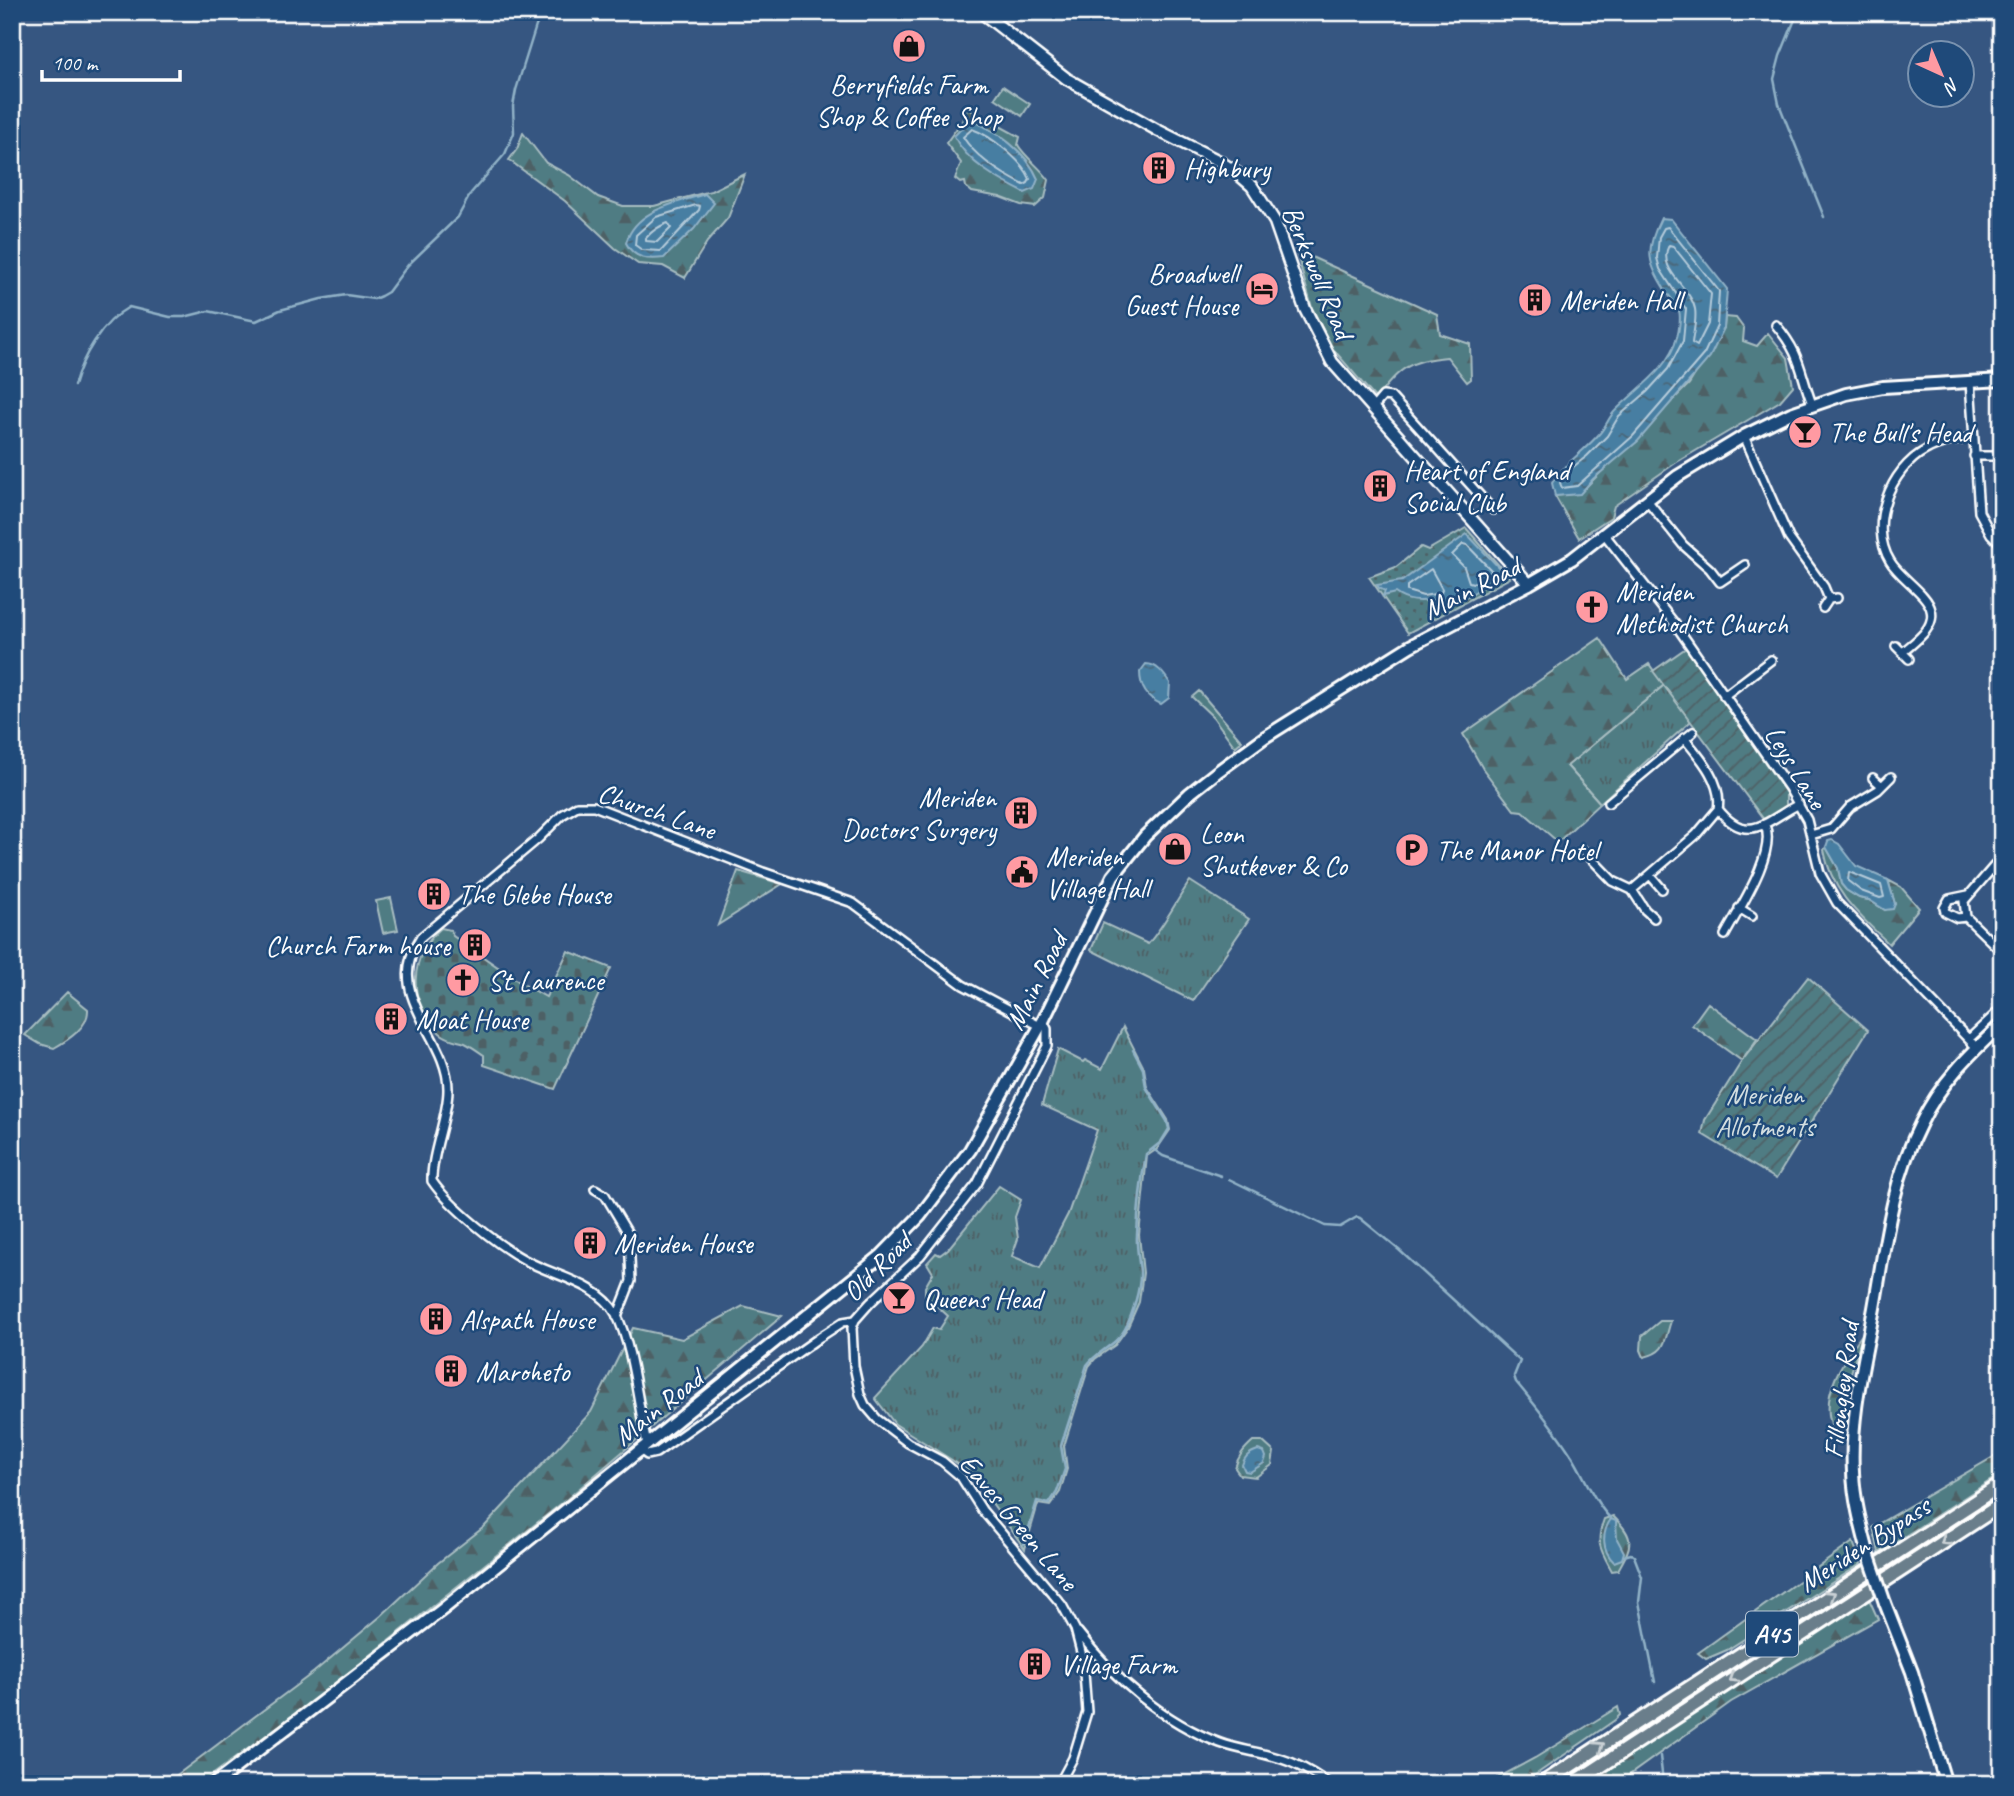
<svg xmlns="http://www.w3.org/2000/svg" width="2014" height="1796" viewBox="0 0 2014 1796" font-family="Caveat,sans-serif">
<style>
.grass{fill:url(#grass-tufts);stroke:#a8bdc1;stroke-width:2}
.forest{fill:url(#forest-firs);stroke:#a8bdc1;stroke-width:2}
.cemetery{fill:url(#cemetery-stones);stroke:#a8bdc1;stroke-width:2}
.park{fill:url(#park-dots);stroke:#a8bdc1;stroke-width:2}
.garden{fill:url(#garden-furrows);stroke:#a8bdc1;stroke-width:2}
.pitch{fill:#507b83;stroke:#a8bdc1;stroke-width:2}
.water{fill:url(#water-ripples);stroke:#91b2c7;stroke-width:2}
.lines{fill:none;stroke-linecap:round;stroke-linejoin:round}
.shore{stroke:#b5cbda;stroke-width:2}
.stream{stroke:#91b2c7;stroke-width:2.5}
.minor-casing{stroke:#fff;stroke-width:12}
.tertiary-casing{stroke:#fff;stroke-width:15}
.secondary-casing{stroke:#fff;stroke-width:16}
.trunk-casing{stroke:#fff;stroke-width:18}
.minor{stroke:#1f4a7a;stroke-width:7}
.tertiary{stroke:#1f4a7a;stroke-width:10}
.secondary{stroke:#1f4a7a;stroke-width:10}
.trunk{stroke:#6b7e8b;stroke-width:12}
.secondary-bridge-casing{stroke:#fff;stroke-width:16;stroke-linecap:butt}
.secondary-bridge{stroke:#1f4a7a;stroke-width:10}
.oneway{stroke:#cbd2d6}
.labels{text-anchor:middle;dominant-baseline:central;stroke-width:5;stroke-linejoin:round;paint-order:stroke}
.shield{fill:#1f4a7a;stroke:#bcc9d7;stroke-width:2}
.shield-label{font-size:26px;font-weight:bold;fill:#fff}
.poi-label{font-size:28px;fill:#fff;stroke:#1f4a7a;text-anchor:start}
.street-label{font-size:28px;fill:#fff;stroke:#1f4a7a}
.park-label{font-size:28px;fill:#d3dee0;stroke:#1f4a7a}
</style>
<defs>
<pattern id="grass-tufts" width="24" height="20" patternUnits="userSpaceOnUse" patternTransform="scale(1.75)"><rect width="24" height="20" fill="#507b83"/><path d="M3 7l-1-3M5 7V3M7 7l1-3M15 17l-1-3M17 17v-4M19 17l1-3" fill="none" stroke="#4e6165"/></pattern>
<pattern id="forest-firs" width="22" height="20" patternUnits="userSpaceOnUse" patternTransform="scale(1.75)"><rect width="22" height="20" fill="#507b83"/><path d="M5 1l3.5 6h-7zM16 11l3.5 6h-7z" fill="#4e6165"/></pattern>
<pattern id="cemetery-stones" width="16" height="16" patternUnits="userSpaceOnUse" patternTransform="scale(1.75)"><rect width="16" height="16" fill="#507b83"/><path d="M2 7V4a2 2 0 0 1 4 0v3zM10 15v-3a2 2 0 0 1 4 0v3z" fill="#4e6165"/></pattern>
<pattern id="park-dots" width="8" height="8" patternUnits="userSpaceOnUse" patternTransform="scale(1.75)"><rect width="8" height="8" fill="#507b83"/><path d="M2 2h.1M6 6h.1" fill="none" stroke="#4e6165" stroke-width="1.8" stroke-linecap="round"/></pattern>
<pattern id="garden-furrows" width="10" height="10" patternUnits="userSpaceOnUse" patternTransform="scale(1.75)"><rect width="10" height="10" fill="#507b83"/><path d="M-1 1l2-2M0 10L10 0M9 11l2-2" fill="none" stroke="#4e6165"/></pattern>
<pattern id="water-ripples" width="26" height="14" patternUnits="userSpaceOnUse" patternTransform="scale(1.75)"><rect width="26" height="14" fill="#477ea2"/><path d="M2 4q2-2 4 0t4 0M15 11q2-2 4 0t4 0" fill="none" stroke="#4a6577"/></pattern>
</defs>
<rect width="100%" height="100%" fill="#365681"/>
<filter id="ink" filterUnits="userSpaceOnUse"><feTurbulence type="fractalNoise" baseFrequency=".0143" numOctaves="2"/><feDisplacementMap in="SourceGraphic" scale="14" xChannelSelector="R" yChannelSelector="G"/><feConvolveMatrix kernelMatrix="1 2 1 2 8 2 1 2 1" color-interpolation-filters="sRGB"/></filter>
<g filter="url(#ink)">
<path class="grass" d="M1664 685 1691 721 1600 803 1567 766Z
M1199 691 1242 741 1235 747 1213 717 1192 697Z
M1190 881 1249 919 1193 1001 1091 950 1103 923 1148 944C1165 924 1175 903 1190 881Z
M1123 1027 1144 1068 1147 1087 1168 1120 1170 1130 1157 1149 1147 1156 1139 1235 1143 1273 1139 1302 1128 1327 1115 1345 1095 1359 1089 1366 1064 1446 1067 1469 1060 1492 1050 1506 1038 1504 1025 1549 969 1471 895 1424 875 1398 922 1347 933 1328 939 1330 948 1316 925 1295V1287L933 1273 927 1263 936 1253 940 1255 948 1249 999 1186 1021 1200 1015 1217 1018 1239 1012 1256 1040 1268 1068 1214 1097 1130 1042 1105 1058 1049 1083 1062 1085 1060 1102 1069Z"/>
<path class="forest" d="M967 108 1020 137 1018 145C1026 158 1040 167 1049 180L1045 198 1035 207 1021 205 1000 197 972 192 966 187 965 182 960 183 955 179 961 163 946 143 962 121Z
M523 133 546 163 569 175 598 197 623 206H654L711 191 745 174 728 218 707 242 685 278 663 266 638 264 615 248 565 201 509 160 517 149Z
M1296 250 1437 314 1440 334 1470 344 1471 379 1467 382 1447 357C1409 360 1398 369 1376 399L1333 349 1312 308Z
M1725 317 1736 318 1744 329 1743 341 1757 346 1768 333 1788 358 1793 386 1780 401 1677 462 1614 506 1611 517 1579 538 1555 496 1580 493 1689 384 1724 328Z
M1600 638 1627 679 1649 664 1664 685 1567 766 1600 803 1558 842 1522 811 1514 810 1483 769 1463 734Z
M1826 847 1838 868 1841 884 1846 890 1859 898 1869 900 1885 910 1895 904 1888 880 1901 887 1919 908 1889 944C1860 916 1831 892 1824 850Z
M738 871 782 884 718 925Z
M67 992 88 1009C89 1027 68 1040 54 1048L40 1044 25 1035Z
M1708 1003 1757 1039 1742 1061 1692 1025Z
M743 1306 782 1316 567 1499 313 1701 200 1784H165L314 1672 381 1616 438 1563 484 1527 591 1412 633 1328 682 1339Z
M1660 1321H1671C1664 1341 1667 1352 1644 1357L1641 1350 1642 1336Z
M1863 1333 1850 1376 1846 1430 1833 1429C1818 1396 1844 1359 1863 1333Z
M1253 1441H1262L1274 1452 1272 1465 1256 1477 1240 1475 1235 1468C1238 1456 1244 1449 1253 1441Z
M2002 1452V1473L1879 1553 1873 1527Z
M1613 1516C1635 1538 1633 1544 1618 1570L1612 1571C1600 1549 1595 1543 1604 1519Z
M1853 1542 1861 1564 1727 1650 1706 1659 1698 1653Z
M1869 1599 1878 1619 1731 1702 1624 1779 1640 1784H1585Z
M1618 1707 1620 1715 1615 1720 1522 1784H1486L1535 1758Z"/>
<path class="cemetery" d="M441 928 451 930 453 936 518 981 546 997 568 951 611 968 555 1089 484 1065V1055C478 1051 471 1046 465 1043 456 1040 448 1040 440 1033 406 1003 409 956 441 928Z"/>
<path class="park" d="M1466 528 1510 578 1408 633 1369 577 1396 567 1421 547 1428 550Z"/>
<path class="garden" d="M1686 648 1786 793V805L1765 821 1653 671Z
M1808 977 1868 1030 1776 1179 1702 1134 1705 1120 1742 1061Z"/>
<path class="pitch" d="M1003 86 1030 104 1022 116 995 98Z
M391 898 398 930 383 933 376 901Z"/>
<path class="water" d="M970 120C996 130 1027 152 1038 179L1034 189 1025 193C999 180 967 163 954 136Z
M705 194 714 203 694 229 664 258C648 260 634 259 626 243 635 210 676 203 705 194Z
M1661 218 1671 219 1727 289 1724 328 1710 357 1638 441 1593 479 1580 494 1555 496 1552 483C1565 462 1585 451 1600 433 1606 426 1609 417 1615 411 1637 388 1669 370 1677 337 1679 331 1681 317 1679 311 1677 305 1671 298 1667 293 1648 263 1644 252 1661 218Z
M1467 534 1504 573C1489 582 1472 596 1455 602 1446 605 1441 599 1433 600 1419 602 1407 602 1395 593L1383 596 1385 591 1379 588 1377 585 1402 581Z
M1146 664C1157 664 1164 674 1170 683L1169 698 1161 704C1147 698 1140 687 1140 672Z
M1832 840 1839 844 1856 866 1888 880 1895 904 1893 909 1885 910 1869 900 1859 898 1846 890 1841 884 1838 868 1826 847 1828 841Z
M1258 1450 1264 1452 1266 1457 1264 1463 1250 1472 1245 1471 1242 1465C1245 1456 1249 1453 1258 1450Z
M1611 1519 1616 1521 1617 1539 1624 1552 1622 1559 1614 1562C1602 1551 1601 1533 1611 1519Z"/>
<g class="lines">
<path class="shore" d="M972 129C990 135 1023 161 1030 179L1028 183 1024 185C1002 174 977 159 963 137Z
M696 205 700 206 699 210 661 251 642 250 635 245 636 235 656 217Z
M668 223 671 228 657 242 646 241V238C652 231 659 226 668 223Z
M1668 227 1719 291 1717 326 1704 354 1633 436 1577 486 1562 488 1560 483 1568 471 1587 456 1607 436 1619 416 1647 392 1668 369 1683 341 1686 309 1660 269 1657 258 1659 237 1664 228Z
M1669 245 1673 246 1711 294 1708 324 1697 346 1692 343C1693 333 1697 320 1695 309 1691 287 1656 270 1669 245Z
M1463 544 1467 545 1491 570 1490 574 1473 583 1469 582 1464 567 1452 555Z
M1431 569 1442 589 1441 593 1423 596 1407 591V586Z
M1849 872 1881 885 1884 897 1880 898 1861 891 1848 881Z"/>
<path class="stream" d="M1798 12 1780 56 1774 79 1779 104 1824 217
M74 386C82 357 102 322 129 307L170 317H184L208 311 256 321 280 310 321 299 346 295 374 299 381 296 388 292 408 265 458 217 471 193 505 154 514 133 513 106 516 90 536 26 543 12
M1153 1149 1163 1156 1221 1176
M1229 1179 1325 1226 1340 1227 1357 1217 1360 1218 1399 1250 1520 1361 1514 1376 1516 1382C1536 1406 1555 1429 1572 1456 1585 1477 1594 1502 1611 1519
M1024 1544 1037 1501 1049 1504 1057 1492 1065 1469 1061 1446 1087 1365C1098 1350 1116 1346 1125 1329 1132 1316 1141 1287 1140 1272 1139 1259 1136 1247 1137 1235 1138 1208 1141 1181 1146 1154L1161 1142 1169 1129 1167 1121 1146 1087 1143 1069 1133 1050
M1624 1556 1631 1554 1634 1556 1642 1577 1639 1602 1655 1682
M1660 1756 1663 1782"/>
<g class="minor-casing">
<path id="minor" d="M1776 325C1802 356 1799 370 1812 404
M1970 382 1979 512 1991 534 2002 545
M1372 409 1383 396 1391 397 1493 510
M1744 436 1789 538 1824 587 1829 599
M1974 456H2002
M1647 500 1683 545 1710 569 1720 582 1745 565
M1605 535 1675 624 1789 788 1807 820 1820 873 1837 903 1977 1048
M1823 608 1829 599 1837 598
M1896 646 1909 659
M1903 652C1914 642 1936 628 1931 610 1928 594 1899 577 1890 561 1868 525 1890 469 1926 450 1940 442 1956 440 1972 438
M1724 696 1771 660
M1684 738C1700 757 1723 783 1718 809 1748 847 1767 820 1799 804
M1873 778 1882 786
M1608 803 1693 732
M1811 835 1831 829 1850 807 1878 790 1891 777
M1584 851 1613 881 1632 890 1645 910 1654 918
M2002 857 1964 901 1966 917 2002 952
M1650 875 1662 889
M1632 890 1696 835 1718 809
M1739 908 1752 916
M1966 917 1957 918 1945 912 1944 908 1949 899 1968 895
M1725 935C1739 909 1777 853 1765 825
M1969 1039 2002 1008
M595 1189 605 1195 629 1235 631 1281 617 1317
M855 1320 852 1328 854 1366 860 1394 865 1405 877 1419 908 1443 942 1461 961 1477 982 1510 1062 1605 1075 1629 1083 1660 1087 1712 1073 1758 1059 1784
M647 1444C638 1407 633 1346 616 1314 599 1283 553 1276 525 1260 497 1245 449 1206 432 1181 431 1154 448 1117 448 1090 449 1043 396 1005 411 957 413 950 418 943 421 937L538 839 562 815 577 806H594L763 872 853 903 963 985 1040 1026
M640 1450 647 1455 656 1453 820 1337 843 1322 855 1320 870 1303 920 1256 977 1184 1047 1046V1029L1043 1021
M1078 1632C1113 1678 1165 1723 1220 1743 1245 1752 1273 1753 1297 1765 1308 1770 1319 1777 1329 1784"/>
</g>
<g class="tertiary-casing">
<path id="tertiary" d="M981 12 1067 79 1157 130 1219 161 1237 173 1252 186 1275 222 1305 309 1332 362 1529 584"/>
</g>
<g class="secondary-casing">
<path id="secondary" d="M1869 1556C1862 1529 1854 1501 1853 1472 1850 1417 1864 1363 1874 1308 1885 1246 1892 1180 1921 1123 1940 1083 1970 1054 2002 1024
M1885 1603 1912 1672 1946 1784
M214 1784 443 1609 881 1256 920 1216 970 1150 1043 1021 1113 876 1145 836 1189 794 1217 772 1265 737 1410 646 1529 584 1572 559 1678 476 1744 436 1791 413 1846 394 1883 387 2002 380"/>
</g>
<g class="trunk-casing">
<path id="trunk" d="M1542 1784 2002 1484
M1573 1784 2002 1504"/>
</g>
<use href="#minor" class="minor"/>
<use href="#tertiary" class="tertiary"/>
<use href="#secondary" class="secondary"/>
<use href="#trunk" class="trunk"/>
<g class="secondary-bridge-casing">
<path id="secondary-bridge" d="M1869 1556 1885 1603"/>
</g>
<use href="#secondary-bridge" class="secondary-bridge"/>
</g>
<defs><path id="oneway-chevron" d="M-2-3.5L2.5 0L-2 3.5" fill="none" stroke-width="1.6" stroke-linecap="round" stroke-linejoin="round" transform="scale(1.75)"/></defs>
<g class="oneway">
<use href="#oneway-chevron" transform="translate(1945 1541) rotate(147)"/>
<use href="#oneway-chevron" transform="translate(1831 1595) rotate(-33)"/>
<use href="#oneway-chevron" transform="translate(1733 1678) rotate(147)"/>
<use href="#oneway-chevron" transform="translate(1600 1746) rotate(-33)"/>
</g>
</g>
<defs>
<g id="shop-disc" transform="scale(1.75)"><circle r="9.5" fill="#ff9aa2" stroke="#1f4a7a"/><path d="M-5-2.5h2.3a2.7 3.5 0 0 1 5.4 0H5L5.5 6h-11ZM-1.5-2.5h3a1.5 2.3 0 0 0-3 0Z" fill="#111"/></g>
<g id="building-disc" transform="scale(1.75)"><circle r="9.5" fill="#ff9aa2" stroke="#1f4a7a"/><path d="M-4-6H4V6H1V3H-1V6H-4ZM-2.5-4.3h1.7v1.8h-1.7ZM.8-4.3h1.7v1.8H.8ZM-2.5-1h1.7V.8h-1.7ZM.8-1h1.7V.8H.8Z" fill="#111"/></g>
<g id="hotel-disc" transform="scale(1.75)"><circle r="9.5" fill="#ff9aa2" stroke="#1f4a7a"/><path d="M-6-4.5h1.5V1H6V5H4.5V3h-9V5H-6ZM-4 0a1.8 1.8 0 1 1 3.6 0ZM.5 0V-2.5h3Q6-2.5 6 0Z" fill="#111"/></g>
<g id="bar-disc" transform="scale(1.75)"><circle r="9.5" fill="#ff9aa2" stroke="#1f4a7a"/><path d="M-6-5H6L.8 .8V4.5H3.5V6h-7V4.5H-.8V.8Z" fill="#111"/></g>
<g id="church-disc" transform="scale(1.75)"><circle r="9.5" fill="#ff9aa2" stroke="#1f4a7a"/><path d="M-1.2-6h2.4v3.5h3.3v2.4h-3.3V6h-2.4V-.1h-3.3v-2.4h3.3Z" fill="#111"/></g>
<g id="parking-disc" transform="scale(1.75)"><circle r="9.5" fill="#ff9aa2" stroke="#1f4a7a"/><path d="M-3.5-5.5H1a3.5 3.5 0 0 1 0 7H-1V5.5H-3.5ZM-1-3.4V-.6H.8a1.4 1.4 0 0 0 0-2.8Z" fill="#111"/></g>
<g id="civic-disc" transform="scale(1.75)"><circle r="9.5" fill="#ff9aa2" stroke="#1f4a7a"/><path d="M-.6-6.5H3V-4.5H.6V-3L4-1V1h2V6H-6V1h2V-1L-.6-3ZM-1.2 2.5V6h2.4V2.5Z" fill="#111"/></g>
</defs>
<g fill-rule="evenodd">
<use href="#shop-disc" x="909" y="46"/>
<use href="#building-disc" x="1159" y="168"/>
<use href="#hotel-disc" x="1262" y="289"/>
<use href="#building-disc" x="1535" y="300"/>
<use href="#bar-disc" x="1805" y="432"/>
<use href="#building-disc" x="1380" y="486"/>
<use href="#church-disc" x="1592" y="607"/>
<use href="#building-disc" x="1021" y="813"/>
<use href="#shop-disc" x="1175" y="849"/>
<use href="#parking-disc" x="1412" y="850"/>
<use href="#civic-disc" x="1022" y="872"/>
<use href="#building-disc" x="434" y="894"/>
<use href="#building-disc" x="475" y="945"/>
<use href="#church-disc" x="463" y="980"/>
<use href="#building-disc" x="391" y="1019"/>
<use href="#building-disc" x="590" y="1243"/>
<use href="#bar-disc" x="899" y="1298"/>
<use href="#building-disc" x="436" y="1319"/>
<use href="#building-disc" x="451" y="1371"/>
<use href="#building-disc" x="1035" y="1664"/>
</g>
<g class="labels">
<rect class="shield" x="1746" y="1611.5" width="52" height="45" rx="5"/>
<g class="shield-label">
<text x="1772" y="1634">A45</text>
</g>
<g class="poi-label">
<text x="909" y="84" text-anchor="middle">Berryfields Farm<tspan x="909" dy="32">Shop &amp; Coffee Shop</tspan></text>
<text x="1184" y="168">Highbury</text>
<text x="1238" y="273" text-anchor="end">Broadwell<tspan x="1238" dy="32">Guest House</tspan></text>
<text x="1560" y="300">Meriden Hall</text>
<text x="1829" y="432">The Bull's Head</text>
<text x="1404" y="470">Heart of England<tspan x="1404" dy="32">Social Club</tspan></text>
<text x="1616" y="591">Meriden<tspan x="1616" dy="32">Methodist Church</tspan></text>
<text x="996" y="797" text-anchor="end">Meriden<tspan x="996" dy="32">Doctors Surgery</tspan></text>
<text x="1200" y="833">Leon<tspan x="1200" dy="32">Shutkever &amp; Co</tspan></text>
<text x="1436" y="850">The Manor Hotel</text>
<text x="1046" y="856">Meriden<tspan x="1046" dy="32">Village Hall</tspan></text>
<text x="458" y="894">The Glebe House</text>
<text x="450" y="945" text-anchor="end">Church Farm house</text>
<text x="488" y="980">St Laurence</text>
<text x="416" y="1019">Moat House</text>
<text x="614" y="1243">Meriden House</text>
<text x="923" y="1298">Queens Head</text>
<text x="460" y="1319">Alspath House</text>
<text x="476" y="1371">Maroheto</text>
<text x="1060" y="1664">Village Farm</text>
</g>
<g class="street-label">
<text transform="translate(1318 272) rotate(67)">Berkswell Road</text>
<text transform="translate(1471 588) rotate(-27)">Main Road</text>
<text transform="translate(1796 767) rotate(58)">Leys Lane</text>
<text transform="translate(657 811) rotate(19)">Church Lane</text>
<text transform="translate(1036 981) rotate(-63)">Main Road</text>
<text transform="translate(877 1267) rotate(-45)">Old Road</text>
<text transform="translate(1841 1390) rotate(-83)">Fillongley Road</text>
<text transform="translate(658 1407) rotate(-38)">Main Road</text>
<text transform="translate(1019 1522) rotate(50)">Eaves Green Lane</text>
<text transform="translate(1864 1544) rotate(-33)">Meriden Bypass</text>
</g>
<g class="park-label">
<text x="1765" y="1094">Meriden<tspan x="1765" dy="32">Allotments</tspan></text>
</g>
</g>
<rect width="2014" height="1796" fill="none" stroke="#1f4a7a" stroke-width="42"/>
<rect x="21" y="21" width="1972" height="1754" fill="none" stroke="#fff" stroke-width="2.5" filter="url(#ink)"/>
<g transform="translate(1941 74) rotate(136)"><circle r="33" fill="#1f4a7a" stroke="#7992af" stroke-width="2"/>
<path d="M0-5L12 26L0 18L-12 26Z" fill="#ff9aa2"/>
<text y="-10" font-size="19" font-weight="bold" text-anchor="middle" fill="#ffffff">N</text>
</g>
<path d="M42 70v10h138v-10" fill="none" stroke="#ffffff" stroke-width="3.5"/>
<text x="52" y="70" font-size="21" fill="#ffffff" stroke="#1f4a7a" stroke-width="5" paint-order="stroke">100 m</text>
</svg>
